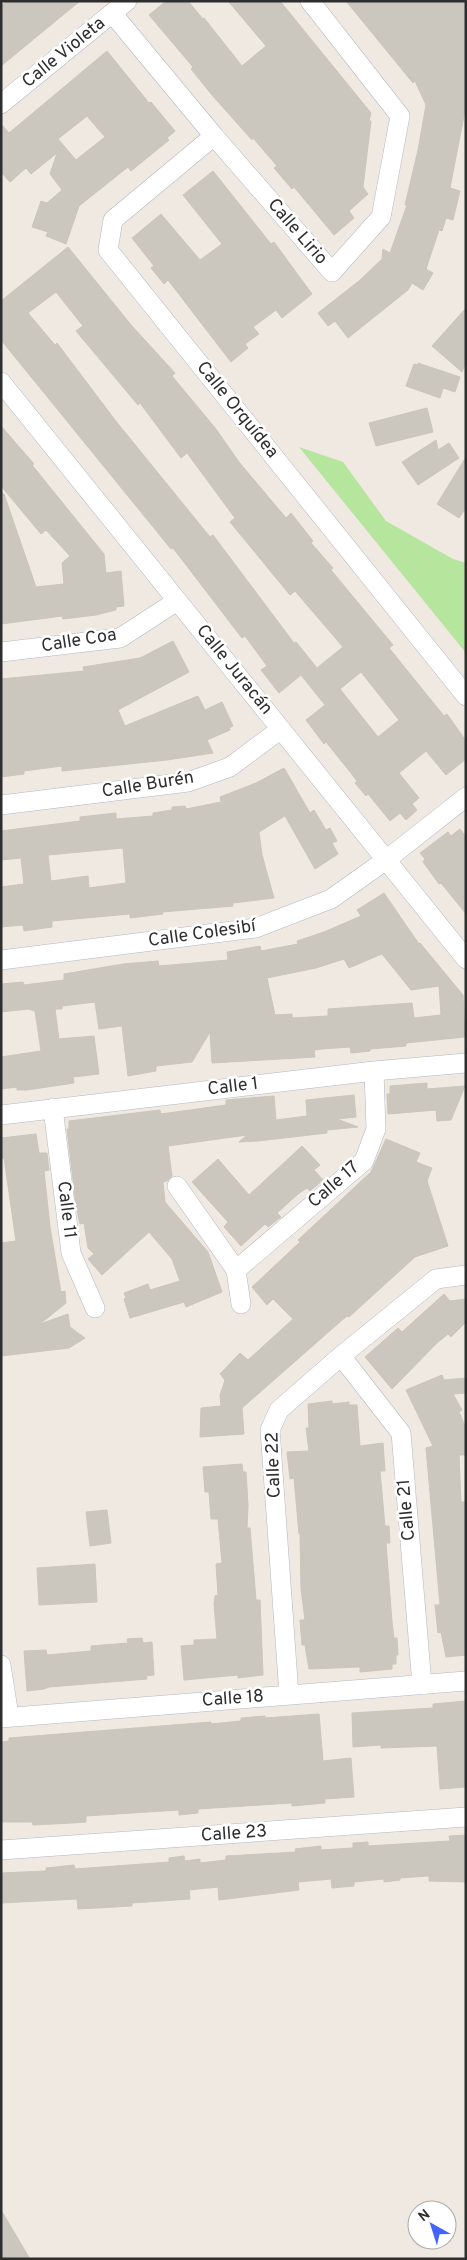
<svg xmlns="http://www.w3.org/2000/svg" width="467" height="2260" viewBox="0 0 467 2260" font-family="Overpass,sans-serif">
<style>
.green{fill:#b6e59e}
.building{fill:#cbc7bf;stroke:#cbc5ba;fill-rule:evenodd}
.lines{fill:none;stroke-linecap:round;stroke-linejoin:round}
.street-casing{stroke:#b4b7c1;stroke-width:20}
.street{stroke:#fff;stroke-width:19}
.labels{text-anchor:middle;dominant-baseline:central;stroke-width:5;stroke-linejoin:round;paint-order:stroke}
.street-label{font-size:18px;fill:#2e2e2e;stroke:#fff}
</style>
<rect width="100%" height="100%" fill="#efe9e1"/>
<path class="green" d="M299 447 343 462 386 521 453 559 466 563V653Z"/>
<path class="building" d="M7 1H80L1 66V6Z
M166 1H188L203 19 204 18 242 66 266 46 228 1H280L371 113 369 121H371L363 187 368 194 349 211 354 218 334 235 294 187 292 189 274 168 277 166 253 138 252 140 212 95 191 69 193 67 149 15Z
M346 1H466V105L450 188 460 191 453 220 446 218 442 231 439 230 426 269 433 273 423 290 412 283 408 290 348 338 335 321 328 326 318 313 359 281 382 259 383 249 390 253 407 205H405L418 150 426 105 415 81 413 83Z
M107 51 149 103 151 102 175 131 167 138 169 140 131 171 128 167 79 206 66 244 46 236 48 232 32 227 41 201 47 203 62 190 50 174 57 153 31 174 26 168 10 182 1 172V124L9 133ZM87 116 105 137 76 160 58 139Z
M213 171 271 244 274 242 312 294 282 318 276 310 253 327 259 334 245 344 248 348 231 362 168 280 164 284 151 268 154 266 132 238 161 214 200 260 222 244 183 195Z
M68 247 132 326 175 373 172 376 216 429 239 462 286 518 291 513 313 541 311 543 333 568 331 570 393 645 389 648 444 716 447 714 466 741V759L446 775 426 751 399 773 419 798 412 804 417 810 406 820 400 813 390 821 368 794 366 796 355 783 357 781 351 773 326 742 324 744 306 720 325 705 301 675 279 693 261 670 267 666 245 636 242 638 173 548 171 549 1 340V301ZM56 292 83 326 76 331 138 405 140 403 181 458 187 453 235 518 230 522 290 595 295 591 343 647 317 668 296 642 294 643 213 535 210 537 115 420 57 343 55 345 28 313ZM361 672 399 720 378 737 340 689Z
M466 308V362L462 372 432 346Z
M418 363 460 377 455 392 443 388 440 398 406 386 414 364 418 365Z
M427 408 433 432 376 446 369 423Z
M1 426 34 464 32 465 104 554 106 573 121 571 124 606 116 607V610L96 615 63 619 62 616 1 624V494H4L36 587 64 584 62 563 70 556 46 530 41 534 1 486Z
M436 440 438 450 449 443 459 458 418 485 402 462Z
M466 457V508L459 518 437 504Z
M173 641 189 672 118 710 125 726 198 696 205 710 222 702 233 726 229 728 230 730 207 740 213 753 167 760 62 771V766L24 771V774L1 777V679L84 671 83 667 140 658Z
M284 768 310 813 314 810 326 830 330 828 337 841 332 843 338 854 315 869 285 816 259 832 262 855 274 898 233 903V906L162 912 163 914 130 918V914L52 921V927L24 931 23 925 1 927V887L24 884 21 858 1 860V831L80 821V817L116 813V819L153 816V813L172 810V807L185 806 186 809 221 802 220 797 256 783ZM123 848 126 883 89 888 88 876 51 881 48 855Z
M460 829 466 837V914L441 883 439 884 423 862 425 859 420 853 448 832 451 836Z
M384 893 419 944 420 943 463 995 465 1037 406 1043V1046L370 1049V1051L351 1053 350 1047 322 1049 314 1050 315 1057 212 1063 210 1032 192 1062 156 1066V1071L128 1076 122 1026 99 1029 95 1002 62 1006V1009H55L59 1039 94 1036 99 1074 73 1077 74 1083 27 1090H17V1087L1 1089V1057L41 1051 35 1011 28 1009 1 1012V984L23 982 24 985 64 980V974L123 964 158 961 159 966 228 960 227 952 260 946 261 951 298 944 297 941 324 932 361 916 357 910ZM382 954 411 990 439 986 441 1015 414 1018 412 1003 328 1009V1016L292 1018V1014L275 1015 267 978 316 968 344 959 349 968Z
M427 1083V1089L465 1086 451 1120 437 1121 436 1110 388 1114 387 1094H390V1086Z
M354 1095 356 1117 337 1119 358 1127 327 1130V1133L258 1141 239 1142 247 1135 168 1146 172 1176 167 1181 163 1182 165 1202 208 1252 222 1292 186 1307 184 1302 130 1318 124 1299 126 1298 124 1293 148 1284 150 1290 180 1281 172 1259 149 1232 102 1275 88 1259 94 1254 88 1248 84 1223 80 1224 76 1205 67 1129H69V1121L160 1110 161 1114 226 1105V1100L274 1096 276 1120 307 1116 306 1100Z
M36 1134 39 1153H47L49 1170 44 1171 50 1227 61 1292 65 1291 66 1303 40 1324 68 1314 70 1327 85 1338 69 1348 1 1356V1243L16 1241 4 1158H1V1138Z
M386 1139 420 1153 416 1162 432 1168 427 1181 448 1246 415 1257 349 1317 347 1316 341 1321 242 1408 244 1434 200 1437 201 1408 221 1406 220 1395 225 1380 220 1374 240 1353 248 1360 293 1319 273 1299 267 1305 252 1287 300 1242 298 1240 371 1172Z
M302 1146 320 1165 314 1170 323 1180 310 1191 307 1188 298 1194 277 1213 281 1217 268 1227 265 1224 241 1246 224 1227 228 1222 192 1182 218 1159 249 1195Z
M444 1294 450 1301 466 1299V1322L451 1337 448 1334 437 1343 392 1389 365 1357 398 1328 402 1332Z
M442 1375 444 1380 466 1378V1393L453 1394 462 1410 459 1412 466 1428 465 1455H459L461 1502H466V1655L446 1657 441 1632 438 1633 435 1605H440L426 1448 433 1446 406 1390Z
M332 1401V1404L349 1402V1405H357L360 1446 383 1443 385 1471H380L385 1526H389L390 1543H386L392 1622 394 1638H397L398 1655H396V1664H392V1669L360 1672V1667L309 1669 305 1645H302L300 1620H305L301 1589 300 1533 299 1534 294 1478 290 1479 287 1452 309 1451 306 1428H309L308 1404Z
M242 1464 243 1472H246L248 1505 247 1528H250L256 1600H260L263 1675 238 1678V1675L184 1680 181 1646 194 1645V1640L217 1639 214 1604 215 1596 218 1595 216 1564 222 1563 218 1519H211L209 1492H205L203 1467Z
M107 1510 111 1543 90 1546 86 1512Z
M95 1564 97 1602 39 1605 37 1568Z
M142 1638 143 1643 152 1642 154 1675 146 1676 147 1679 49 1687 44 1689 27 1691 24 1651 46 1650 47 1655 91 1651V1646L128 1643 127 1639Z
M466 1701V1787L440 1789 437 1746 381 1748V1745L353 1747 352 1713 433 1708V1704Z
M319 1714 323 1761 351 1758 354 1797 325 1799V1803L292 1806V1803L198 1809V1813L179 1815V1810L86 1816V1822L72 1823 33 1825 32 1822H1V1742L9 1741V1738L211 1722V1724L241 1721V1718L265 1716V1718Z
M466 1835V1882L429 1881V1876L400 1878V1880L384 1882V1879L354 1882V1886L332 1888 331 1879 298 1882 299 1890 219 1900 218 1887 189 1890 190 1899 132 1903V1906L78 1909 77 1899 1 1903V1873L46 1871V1868L74 1865 75 1869 169 1862V1858L184 1856 185 1861 200 1859V1863L226 1860V1856L296 1852 295 1849 321 1846V1850L353 1848V1843L368 1842V1846L450 1841 449 1836Z
M1 2210 30 2259H1Z"/>
<g class="lines">
<g class="street-casing">
<path id="street" d="M112 13 214 136 332 272 381 217 400 116 310 1
M1 104 127 1
M214 136 113 220 108 250 466 696
M1 382 466 959
M1 652 120 638 177 601
M1 805 188 782 230 767 281 729
M1 960 256 928 331 899 386 860 466 797
M53 1108 71 1253 95 1308
M1 1115 374 1071 466 1063
M177 1186 236 1270 241 1304
M236 1270 364 1161 376 1129 374 1071
M341 1356 401 1433 422 1685
M1 1665 9 1716
M289 1695 270 1430 279 1410 341 1356 436 1279 466 1275
M1 1718 466 1681
M1 1850 466 1817"/>
</g>
<use href="#street" class="street"/>
</g>
<g class="labels">
<g class="street-label">
<text transform="translate(64 53) rotate(-39)">Calle Violeta</text>
<text transform="translate(297 232) rotate(49)">Calle Lirio</text>
<text transform="translate(237 410) rotate(51)">Calle Orquídea</text>
<text transform="translate(79 641) rotate(-9)">Calle Coa</text>
<text transform="translate(234 670) rotate(51)">Calle Juracán</text>
<text transform="translate(148 785) rotate(-9)">Calle Burén</text>
<text transform="translate(202 934) rotate(-8)">Calle Colesibí</text>
<text transform="translate(233 1087) rotate(-7)">Calle 1</text>
<text transform="translate(334 1185) rotate(-41)">Calle 17</text>
<text transform="translate(66 1210) rotate(83)">Calle 11</text>
<text transform="translate(274 1465) rotate(-92)">Calle 22</text>
<text transform="translate(407 1510) rotate(-95)">Calle 21</text>
<text transform="translate(233 1699) rotate(-4)">Calle 18</text>
<text transform="translate(234 1834) rotate(-4)">Calle 23</text>
</g>
</g>
<rect width="467" height="2260" fill="none" stroke="#2e2e2e" stroke-width="5"/>
<g transform="translate(432 2225) rotate(321)"><circle r="24" fill="#ffffff" stroke="#ababab"/>
<path d="M0-4L9 19L0 12L-9 19Z" fill="#4264fb"/>
<text y="-8" font-size="14" font-weight="bold" text-anchor="middle" fill="#2e2e2e">N</text>
</g>
</svg>
